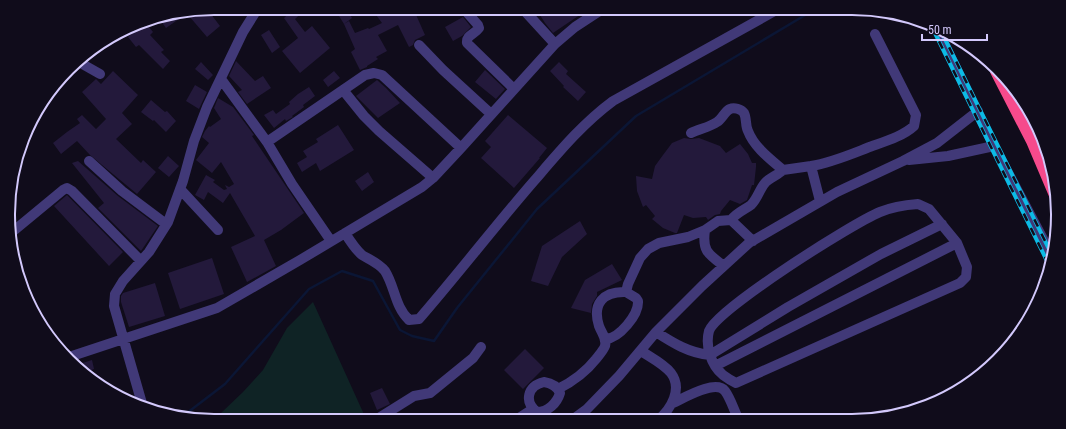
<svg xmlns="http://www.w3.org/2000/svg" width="1066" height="429" viewBox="0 0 1066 429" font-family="'Roboto Condensed',sans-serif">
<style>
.green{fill:#0f2325}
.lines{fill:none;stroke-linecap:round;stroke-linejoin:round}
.stream{stroke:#0b1635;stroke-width:2.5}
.building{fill:#23193b}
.minor{stroke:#413978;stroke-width:10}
.highway{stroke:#f64a8c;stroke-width:12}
.rail-casing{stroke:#0cbbe5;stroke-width:4}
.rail{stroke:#100c1b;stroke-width:2.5;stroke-dasharray:8;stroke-linecap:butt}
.rim{fill:none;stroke:#d3c9fc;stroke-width:2}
</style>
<rect width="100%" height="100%" fill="#100c1b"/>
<path class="green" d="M313 302 367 421H215L208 420 221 413 243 392 263 370 287 328Z"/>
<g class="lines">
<path class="stream" d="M183 416 225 384 309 289 342 271 373 281 400 330 412 336 434 341 457 308 537 209 636 116 817 8"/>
</g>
<path class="building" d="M295 8H307L295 19 305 32 312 26 330 48 300 73 282 51 298 38 284 18Z
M334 8H346L352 18 344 24Z
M371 8H413L425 35 415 40 413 45 409 47 398 25 378 35 387 51 376 57 378 59 367 66V67L360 70 351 52 355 49 344 24 349 21 355 33 368 28 369 29 382 23Z
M551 8H590L553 33 545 23 540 15Z
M207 9 220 26 207 37 189 16 194 11Z
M189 12 166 28 158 17H162Z
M463 17 471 27 462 36 453 41 445 27Z
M145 22 153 32 150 35 164 50 161 52 170 61 163 69 139 45 136 47 128 37Z
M269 30 280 47 272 53 261 35Z
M236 61 255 81 263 76 271 88 247 104 238 92 242 90 229 76Z
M201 62 213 75 208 80 195 69Z
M559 62 568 71 566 74 586 92 578 101 563 87 564 86 550 71Z
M485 70 505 89 496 99 475 82Z
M113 71 138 95 122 113 132 124 116 139 141 163 143 160 156 172 137 194 90 155 77 141 61 154 53 143 67 132 80 123 77 119 82 115 96 129 106 119 82 92 96 79 101 84Z
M334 71 340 78 328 87 323 80Z
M377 80 386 88 400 103 378 118 356 96Z
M195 85 207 92 199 109 186 101Z
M309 87 315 96 303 105 304 107 292 116 293 117 286 121 285 119 274 128 264 115 273 110 276 114 290 104 289 102 298 94Z
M218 98 233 107 254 135 252 136 304 213 281 230 264 240 276 266 247 282 231 247 255 236 230 193 223 203 208 192 204 200 195 195 206 175 215 180 213 182 224 190 227 189 225 185 229 187 234 184 221 162 212 173 196 160 209 143 202 137 205 131 209 126 210 127 221 119 214 108Z
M151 100 165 112 167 111 176 121 166 132 154 120 153 121 141 112Z
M508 115 547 148 539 158H540L514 188 481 158 491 147 485 141Z
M338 125 354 150 320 171 316 163 302 172 297 163 307 157 303 151 318 142 316 139Z
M684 138 691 139 699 138 720 146 726 153 740 144 748 154 752 163H756V167L754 185H752L747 200 740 204 730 200 721 211 720 214 715 215 708 220 706 217 693 218 684 215 677 233H675L663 228 652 219 655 216 646 205 643 207 637 191 636 176 652 179 655 166 663 155 672 143Z
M168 156 179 166 169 177 158 168Z
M78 161 118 196 158 226 141 251 98 208 104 203 72 163Z
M368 172 374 182 362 191 355 181Z
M67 195 123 252 109 266 54 206Z
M580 221 587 234 562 257 548 286 531 281 542 246Z
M212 258 224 294 180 309 168 273Z
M612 264 622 280 597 292V296L592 304 591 313 571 308 585 280Z
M155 283 165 316 129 327 121 302V296L123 293Z
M525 349 544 368 523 389 504 370Z
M92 360 94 369 83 373 76 365Z
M382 388 390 404 377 410 370 393Z"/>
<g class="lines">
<path class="minor" d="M463 8 478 25 479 28C475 34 466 35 467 43L514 89
M522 8 555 44
M938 31 994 146 1051 254
M419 45 443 70 491 114
M77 61 100 74
M221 79 267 142 292 184 331 241
M343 90 364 116 379 131 433 178
M691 133C699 129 710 127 717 122 722 119 725 111 730 109 734 107 741 109 744 113 747 119 745 125 748 131 754 147 770 159 783 170L811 166 820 201
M267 142 365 75 374 73 382 75 461 148
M909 160 948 156 994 146
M89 161 122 191 166 224
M811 166C830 163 849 155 867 148 883 142 902 137 914 126L916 115 875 34
M180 189 218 230
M918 204 929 209 957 243 967 267 966 277 960 283 736 383C732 381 727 378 723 375 711 365 705 346 709 331 717 309 853 223 880 212 892 207 905 205 918 204Z
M731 220C736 213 744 210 751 205 758 198 759 190 765 183 769 178 778 175 783 170
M11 233 63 190 67 188 72 191 141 261
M345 233C350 241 355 249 362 255 369 259 380 264 385 271 395 287 395 307 409 320L419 319C458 274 495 226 534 181 559 152 582 124 613 101L780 8
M12 251 16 264
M724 266C708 254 702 251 705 230L718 221 731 220 753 241
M656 332C673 343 689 353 710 355L788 307 881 254 942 224
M606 339C619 338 639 315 638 301L636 298 626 292
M641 351C650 357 664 364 671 373 683 389 671 409 658 420
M69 357 217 308 300 260 422 187 433 178 461 148 555 44 575 27 604 8
M715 366 957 243
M544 382C551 383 557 386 560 393 557 403 548 412 537 412 524 402 527 386 544 382Z
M558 389C574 381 585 373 596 359 599 355 603 351 605 346 607 338 602 334 599 326 592 304 603 291 626 292L628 284 640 258 648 249 659 243 688 237 705 230
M673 403C684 398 716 379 725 391 731 399 734 411 739 420
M143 407 114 306 115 294 123 281 149 252 168 222 183 181 194 141 207 107 243 32 258 8
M516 420 533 409
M572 420 587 409 619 376 656 332 702 286 749 243 837 192 903 161 937 143 978 111
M374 421 414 396 430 393 473 358 481 347"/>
<path class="highway" d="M996 71 1032 141 1057 200"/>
<g class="rail-casing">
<path id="rail" d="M932 27 1049 265
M942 33 1051 253"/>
</g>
<use href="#rail" class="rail"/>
</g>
<path d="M0 0H1066V429H0ZM214 15H852A199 199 0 0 1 1051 214V215A199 199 0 0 1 852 414H214A199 199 0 0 1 15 215V214A199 199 0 0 1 214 15Z" fill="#100c1b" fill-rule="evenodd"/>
<path class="rim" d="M214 15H852A199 199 0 0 1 1051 214V215A199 199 0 0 1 852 414H214A199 199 0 0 1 15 215V214A199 199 0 0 1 214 15Z"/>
<path d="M922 34v6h65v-6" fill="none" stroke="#d3c9fc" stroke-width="2"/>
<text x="928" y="34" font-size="12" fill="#d3c9fc" stroke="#100c1b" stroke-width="3" paint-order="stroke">50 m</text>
</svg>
